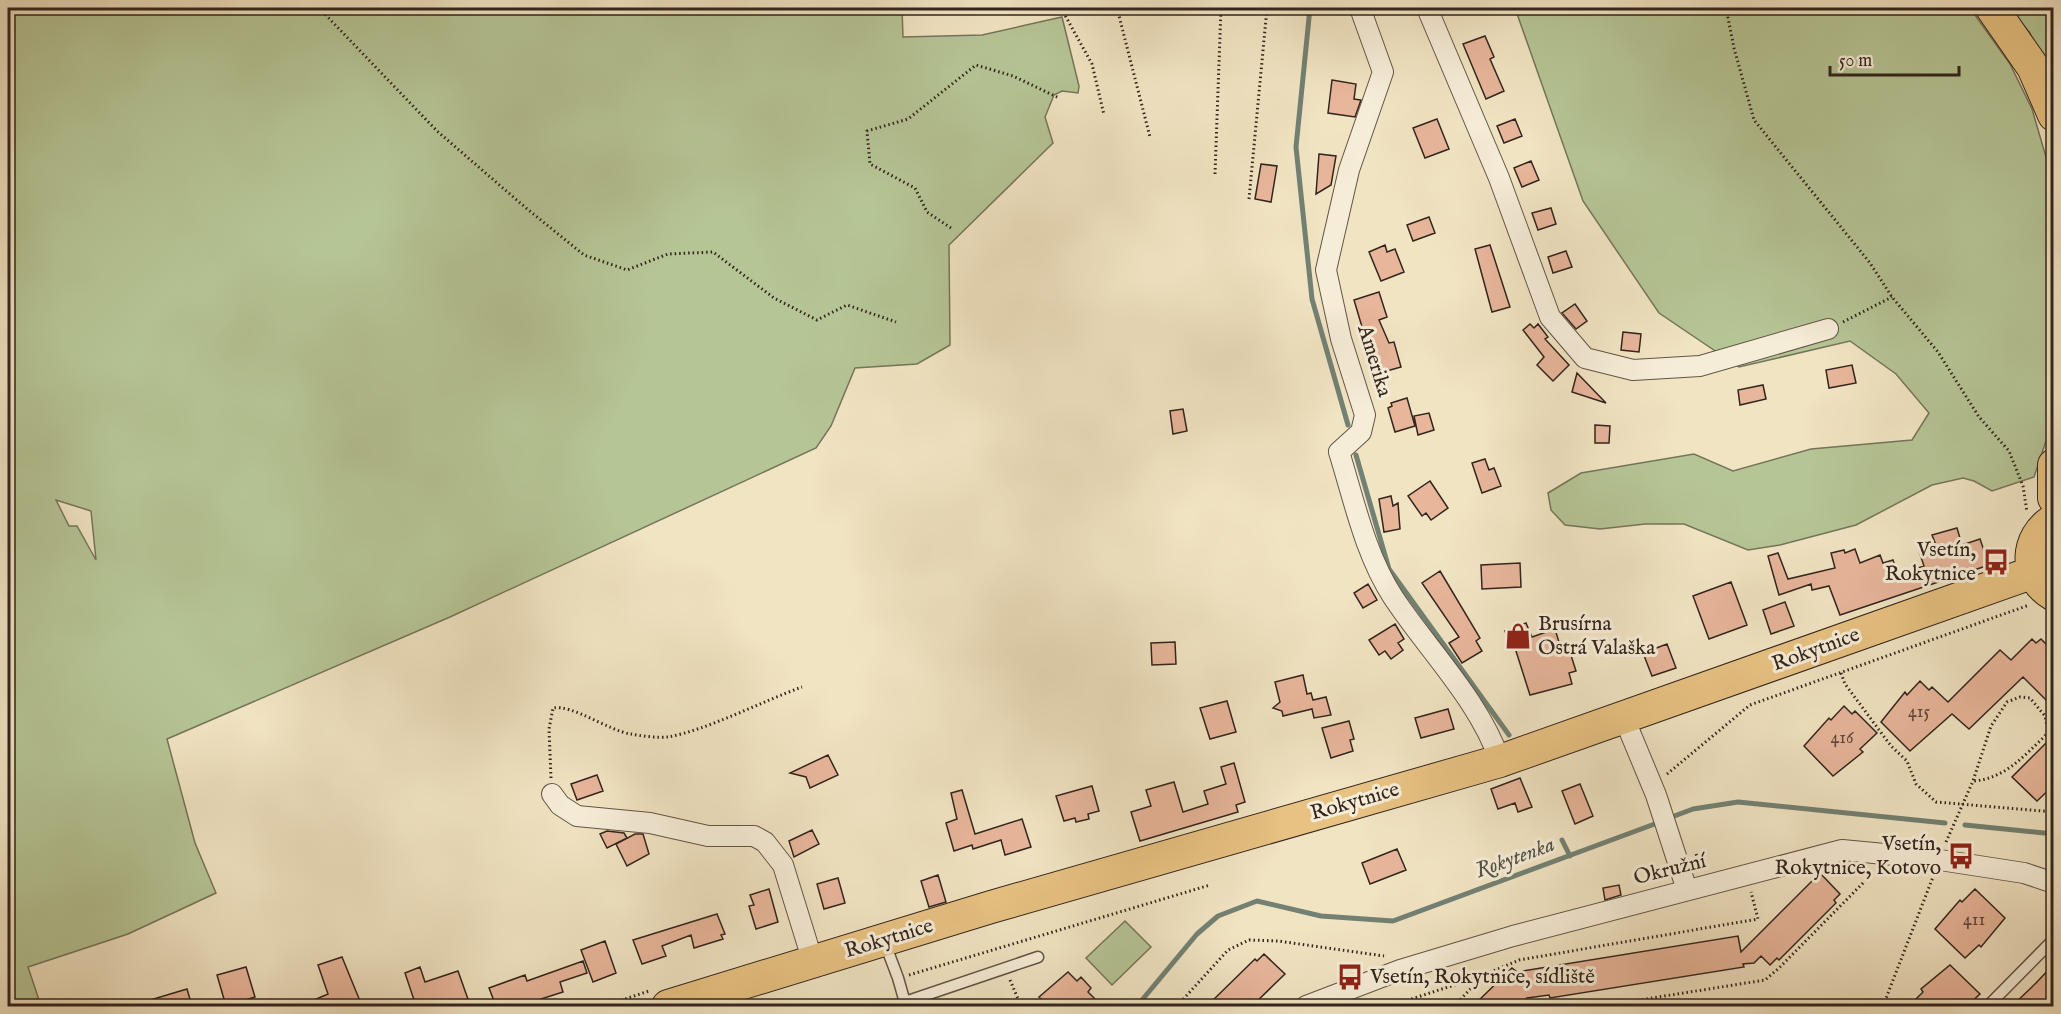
<svg xmlns="http://www.w3.org/2000/svg" width="2061" height="1014" viewBox="0 0 2061 1014" font-family="'IM FELL English',serif">
<style>
.green{fill:#b6c596;stroke:#74755a;stroke-width:1.5;fill-rule:evenodd}
.lines{fill:none;stroke-linecap:round;stroke-linejoin:round}
.stream{stroke:#728173;stroke-width:5}
.building{fill:#e8b69b;stroke:#32251d;stroke-width:1.5}
.service-casing{stroke:#625546;stroke-width:13}
.minor-casing{stroke:#625546;stroke-width:22}
.primary-casing{stroke:#32251d;stroke-width:34}
.path{stroke:#32251d;stroke-width:3;stroke-dasharray:1.5 3;stroke-linecap:butt}
.service{stroke:#f6edd8;stroke-width:10}
.minor{stroke:#f6edd8;stroke-width:20}
.primary{stroke:#e8c282;stroke-width:32}
.labels{text-anchor:middle;dominant-baseline:central;stroke-width:6;stroke-linejoin:round;paint-order:stroke}
.number-label{font-size:18px;fill:#60493c}
.street-label{font-size:21px;fill:#32251d;stroke:#f6edd8}
.poi-label{font-size:21px;fill:#32251d;stroke:#f6edd8;text-anchor:end}
.water-label{font-size:22px;font-style:italic;fill:#525348;stroke:#f6edd8}
</style>
<rect width="100%" height="100%" fill="#f1e4c3"/>
<filter id="stains"><feTurbulence type="fractalNoise" baseFrequency=".00333" numOctaves="4"/><feColorMatrix values="0 0 0 0 .2 0 0 0 0 .09 0 0 0 0 .02 0 0 0 .5 -.17"/></filter>
<radialGradient id="worn" r=".72"><stop offset=".6" stop-color="#630" stop-opacity="0"/><stop offset="1" stop-color="#630" stop-opacity=".3"/></radialGradient>
<path class="green" d="M8 8H902L903 37 982 35 1062 17 1079 86 1078 93 1062 91 1054 95 1045 117 1053 143 949 245 950 345 917 364 855 368 831 426 816 448 450 617 167 739 195 843 216 893 128 934 28 967 41 1006H8ZM56 500 91 511 96 560 77 526H69Z
M1515 8H1970L2010 64 2032 109 2053 181V420L2034 477 1992 491 1974 481 1963 478 1932 485 1856 525 1780 545 1748 550 1684 524H1645L1600 529 1565 525 1551 510 1548 493 1581 473 1694 454 1733 471 1811 449 1912 440 1929 413 1896 374 1850 341 1739 367 1659 313 1583 201Z
M2009 8H2053V85L2030 33Z
M1125 921 1151 947 1112 985 1086 958Z"/>
<g class="lines">
<path class="stream" d="M1310 8 1296 147 1312 299 1348 425
M1356 455 1389 569 1509 735
M1669 818 1693 809 1738 802 1945 823
M1965 825 2054 834
M1562 840 1570 856
M1137 1006 1197 934 1218 916 1257 901 1321 916 1393 921 1660 822"/>
</g>
<path class="building" d="M1485 36 1494 57 1490 59 1504 91 1486 99 1463 44Z
M1332 80 1356 84 1354 99 1361 100 1355 117 1328 113Z
M1437 119 1449 149 1425 158 1413 128Z
M1515 119 1522 136 1504 143 1497 126Z
M1319 154 1336 156 1331 185 1316 194Z
M1531 161 1539 180 1522 187 1514 168Z
M1261 164 1277 166 1271 202 1255 199Z
M1551 208 1556 224 1538 230 1532 213Z
M1429 217 1435 233 1413 241 1407 225Z
M1385 245 1387 252 1395 249 1404 272 1381 281 1369 252Z
M1490 245 1510 307 1492 312 1475 249Z
M1566 251 1572 267 1553 273 1548 257Z
M1379 292 1387 317 1379 320 1389 343 1394 342 1401 367 1376 374 1354 300Z
M1575 304 1587 321 1576 329 1562 313Z
M1530 324 1534 328 1538 324 1548 337 1545 339 1569 365 1553 381 1537 365 1544 357 1523 330Z
M1623 332 1641 334 1639 352 1621 350Z
M1852 365 1856 383 1829 388 1826 370Z
M1577 373 1606 403 1572 392Z
M1763 385 1766 399 1740 405 1738 390Z
M1407 398 1415 426 1395 432 1388 408 1392 406 1391 403Z
M1183 409 1187 431 1173 434 1170 411Z
M1429 413 1434 430 1418 435 1414 416Z
M1595 425 1610 426 1609 443H1595Z
M1485 459 1489 470 1494 468 1501 486 1482 493 1472 463Z
M1430 481 1448 508 1431 520 1426 513 1422 516 1408 496Z
M1391 496 1393 506 1398 503 1400 529 1384 532 1379 499Z
M1957 528 1962 545 1980 539 1989 565 1840 615 1829 586 1812 590 1811 584 1779 595 1768 556 1778 553 1788 579 1835 568 1831 553 1844 550 1845 553 1855 549 1860 563 1880 555 1883 563 1893 560 1898 575 1924 566 1919 551 1936 545 1932 535Z
M1520 563 1521 587 1482 589 1481 565Z
M1440 571 1480 638 1476 641 1482 651 1462 663 1449 643 1459 637 1422 583Z
M1731 582 1747 625 1709 639 1693 596Z
M1368 584 1377 600 1363 608 1354 593Z
M1785 602 1794 626 1771 634 1763 610Z
M1526 623 1532 637 1555 629 1562 652 1569 649 1576 671 1569 673 1572 684 1530 695 1515 648 1512 649 1505 631Z
M1395 624 1404 639 1398 643 1403 650 1391 659 1385 651 1379 655 1369 640Z
M2032 639 2036 643 2041 639 2054 652V708L2023 677 1969 729 1952 714 1910 751 1881 722 1905 692 1907 695 1920 681 1929 690 1932 687 1948 702 2000 650 2011 660Z
M1175 642 1176 664 1152 665 1151 643Z
M1667 644 1676 668 1652 676 1643 653Z
M1303 675 1307 694 1311 693 1313 700 1326 697 1331 715 1314 718 1312 709 1283 716 1282 711 1273 708 1280 702 1275 682Z
M1227 701 1236 732 1210 739 1200 708Z
M1844 706 1852 714 1855 711 1877 733 1860 749 1863 752 1833 776 1804 746 1829 718 1831 720Z
M1448 709 1454 729 1421 738 1415 718Z
M1349 721 1354 739 1350 740 1353 751 1331 758 1322 728Z
M2054 735V785L2037 801 2012 777Z
M828 755 838 775 810 788 806 777 790 773Z
M1234 763 1245 802 1236 805 1238 812 1140 841 1131 812 1151 806 1146 790 1174 782 1183 812 1208 804 1204 791 1226 784 1221 767Z
M597 775 603 791 577 800 571 784Z
M1520 778 1532 807 1518 812 1515 803 1498 809 1491 789Z
M1580 784 1593 816 1575 824 1562 791Z
M1092 786 1099 811 1088 814 1089 819 1076 822 1075 818 1064 821 1056 796Z
M962 790 975 834 1022 819 1031 847 1005 855 1001 840 973 849 972 845 954 851 946 823 957 819 951 793Z
M812 830 819 844 794 857 789 841Z
M607 831 624 833 627 838 607 848 600 834Z
M635 834H643L649 854 627 866 616 844Z
M1397 849 1406 870 1370 884 1362 863Z
M1820 873 1840 894 1834 900 1836 903 1779 960 1777 958 1770 965 1761 956 1754 963 1743 964 1744 967 1550 998 1549 995 1527 998 1518 1006H1473L1512 968 1517 972 1738 936 1741 952Z
M938 875 946 902 929 907 921 881Z
M838 878 845 903 824 909 817 884Z
M1619 885 1621 895 1605 900 1603 888Z
M769 889 778 922 756 929 749 906 754 905 750 895Z
M1975 889 2005 918 1981 947 1979 945 1965 958 1935 929 1960 900 1962 902Z
M717 914 725 934 721 935 723 939 694 948 691 935 662 946 666 956 642 964 633 940Z
M605 941 616 973 593 982 581 950Z
M1264 954 1285 974 1252 1006H1207L1255 959 1257 961Z
M342 957 362 1006H300L328 994 318 965Z
M583 961 587 973 560 982 563 992 519 1006H496L489 988 525 975 527 981Z
M2054 964V1006H2012L2036 983Z
M1950 965 1980 994 1967 1006H1909L1923 992 1921 989Z
M246 967 255 997 226 1006 217 975Z
M420 967 425 982 458 971 469 1002 455 1006H416L405 973Z
M1068 972 1077 981 1081 977 1091 988 1088 992 1102 1006H1033L1041 999 1039 997Z
M187 989 192 1006H140V1003Z"/>
<g class="lines">
<g class="service-casing">
<path id="service" d="M884 941 898 978 906 1006
M905 1002 1038 957
M1988 1006 2054 939"/>
</g>
<g class="minor-casing">
<path id="minor" d="M1360 8 1383 72 1349 170 1326 270 1341 339 1365 415 1361 432 1339 452C1354 500 1365 554 1393 597 1428 650 1479 700 1500 761
M1427 8 1499 178 1550 317 1585 358 1633 370 1700 366 1828 329
M1624 718 1656 795 1687 890
M552 794 560 805 577 816 650 823 708 836H754L765 842 783 865 813 962
M1306 1006 1400 970 1513 936 1842 850 1927 858 2024 873 2054 883"/>
</g>
<g class="primary-casing">
<path id="primary" d="M1992 8 2033 67 2054 115
M2054 465V498
M2054 520C2025 537 2023 578 2054 595
M668 1006 991 907 1500 761 2034 572"/>
</g>
<path class="path" d="M319 8 437 131 526 208 584 255 627 270 668 254 713 252 774 298 817 320 847 305 896 322
M1061 8 1092 64 1104 115
M1117 8 1150 137
M1726 8 1734 48 1754 120 1870 263 1892 297 1938 352 1979 417 2009 451 2023 486 2027 512
M1215 174 1221 8
M1249 199 1267 8
M951 228 927 212 915 188 870 164 867 131 908 119 976 65 1013 76 1059 98
M1843 322 1892 297
M1841 673 1845 684 1891 746 1907 761 1916 784 1936 802 2054 812
M1667 774 1750 705 2029 605
M551 778 549 729 553 708C572 704 609 731 631 734 642 736 657 738 668 737 707 730 763 701 802 687
M1946 842 1973 781 1991 726 2007 702 2020 697 2030 698 2045 716 2048 730 2045 736C2023 757 2004 779 1973 781
M1696 854 1701 866H1705
M909 975 1210 885
M1010 980 1021 1006
M604 1006 649 991
M1177 1006 1228 950 1249 940 1278 941 1384 956
M1390 1006 1482 976
M1454 1006 1484 975 1519 960 1758 919 1751 892
M1602 1006 1765 980 1779 968 1868 878 1864 869
M1883 1006 1933 877"/>
<use href="#service" class="service"/>
<use href="#minor" class="minor"/>
<use href="#primary" class="primary"/>
</g>
<defs>
<g id="bus-bare" transform="scale(2.07)"><path d="M-5-6H5V4H4V6H2V4H-2V6H-4V4H-5ZM-3.5-4V0h7V-4ZM-3.5 1.2v1.5H-2V1.2ZM2 1.2v1.5H3.5V1.2Z" fill="#8f2418" stroke="#f6edd8" stroke-width="2.5" paint-order="stroke"/></g>
<g id="shop-bare" transform="scale(2.07)"><path d="M-5-2.5h2.3a2.7 3.5 0 0 1 5.4 0H5L5.5 6h-11ZM-1.5-2.5h3a1.5 2.3 0 0 0-3 0Z" fill="#8f2418" stroke="#f6edd8" stroke-width="2.5" paint-order="stroke"/></g>
</defs>
<g fill-rule="evenodd">
<use href="#bus-bare" x="1996" y="562"/>
<use href="#shop-bare" x="1518" y="636"/>
<use href="#bus-bare" x="1961" y="856"/>
<use href="#bus-bare" x="1350" y="977"/>
</g>
<g class="labels">
<g class="number-label">
<text x="1919" y="712">415</text>
<text x="1842" y="738">416</text>
<text x="1974" y="920">411</text>
</g>
<g class="street-label">
<text transform="translate(1374 361) rotate(73)">Amerika</text>
<text transform="translate(1816 650) rotate(-20)">Rokytnice</text>
<text transform="translate(1355 802) rotate(-16)">Rokytnice</text>
<text transform="translate(1670 870) rotate(-14)">Okružní</text>
<text transform="translate(889 939) rotate(-17)">Rokytnice</text>
</g>
<g class="poi-label">
<text x="1976" y="550">Vsetín,<tspan x="1976" dy="24">Rokytnice</tspan></text>
<text x="1538" y="624" text-anchor="start">Brusírna<tspan x="1538" dy="24">Ostrá Valaška</tspan></text>
<text x="1941" y="844">Vsetín,<tspan x="1941" dy="24">Rokytnice, Kotovo</tspan></text>
<text x="1370" y="977" text-anchor="start">Vsetín, Rokytnice, sídliště</text>
</g>
<g class="water-label">
<text transform="translate(1515 858) rotate(-20)">Rokytenka</text>
</g>
</g>
<rect width="2061" height="1014" fill="none" stroke="#f1e4c3" stroke-width="30"/>
<rect x="9" y="9" width="2043" height="996" fill="none" stroke="#32251d" stroke-width="3"/>
<rect x="15" y="15" width="2031" height="984" fill="none" stroke="#32251d" stroke-width="1.5"/>
<path d="M1830 66v9h129v-9" fill="none" stroke="#32251d" stroke-width="3"/>
<text x="1839" y="66" font-size="18" fill="#32251d" stroke="#f6edd8" stroke-width="4.5" paint-order="stroke">50 m</text>
<rect width="100%" height="100%" filter="url(#stains)"/>
<rect width="100%" height="100%" fill="url(#worn)"/>
</svg>
